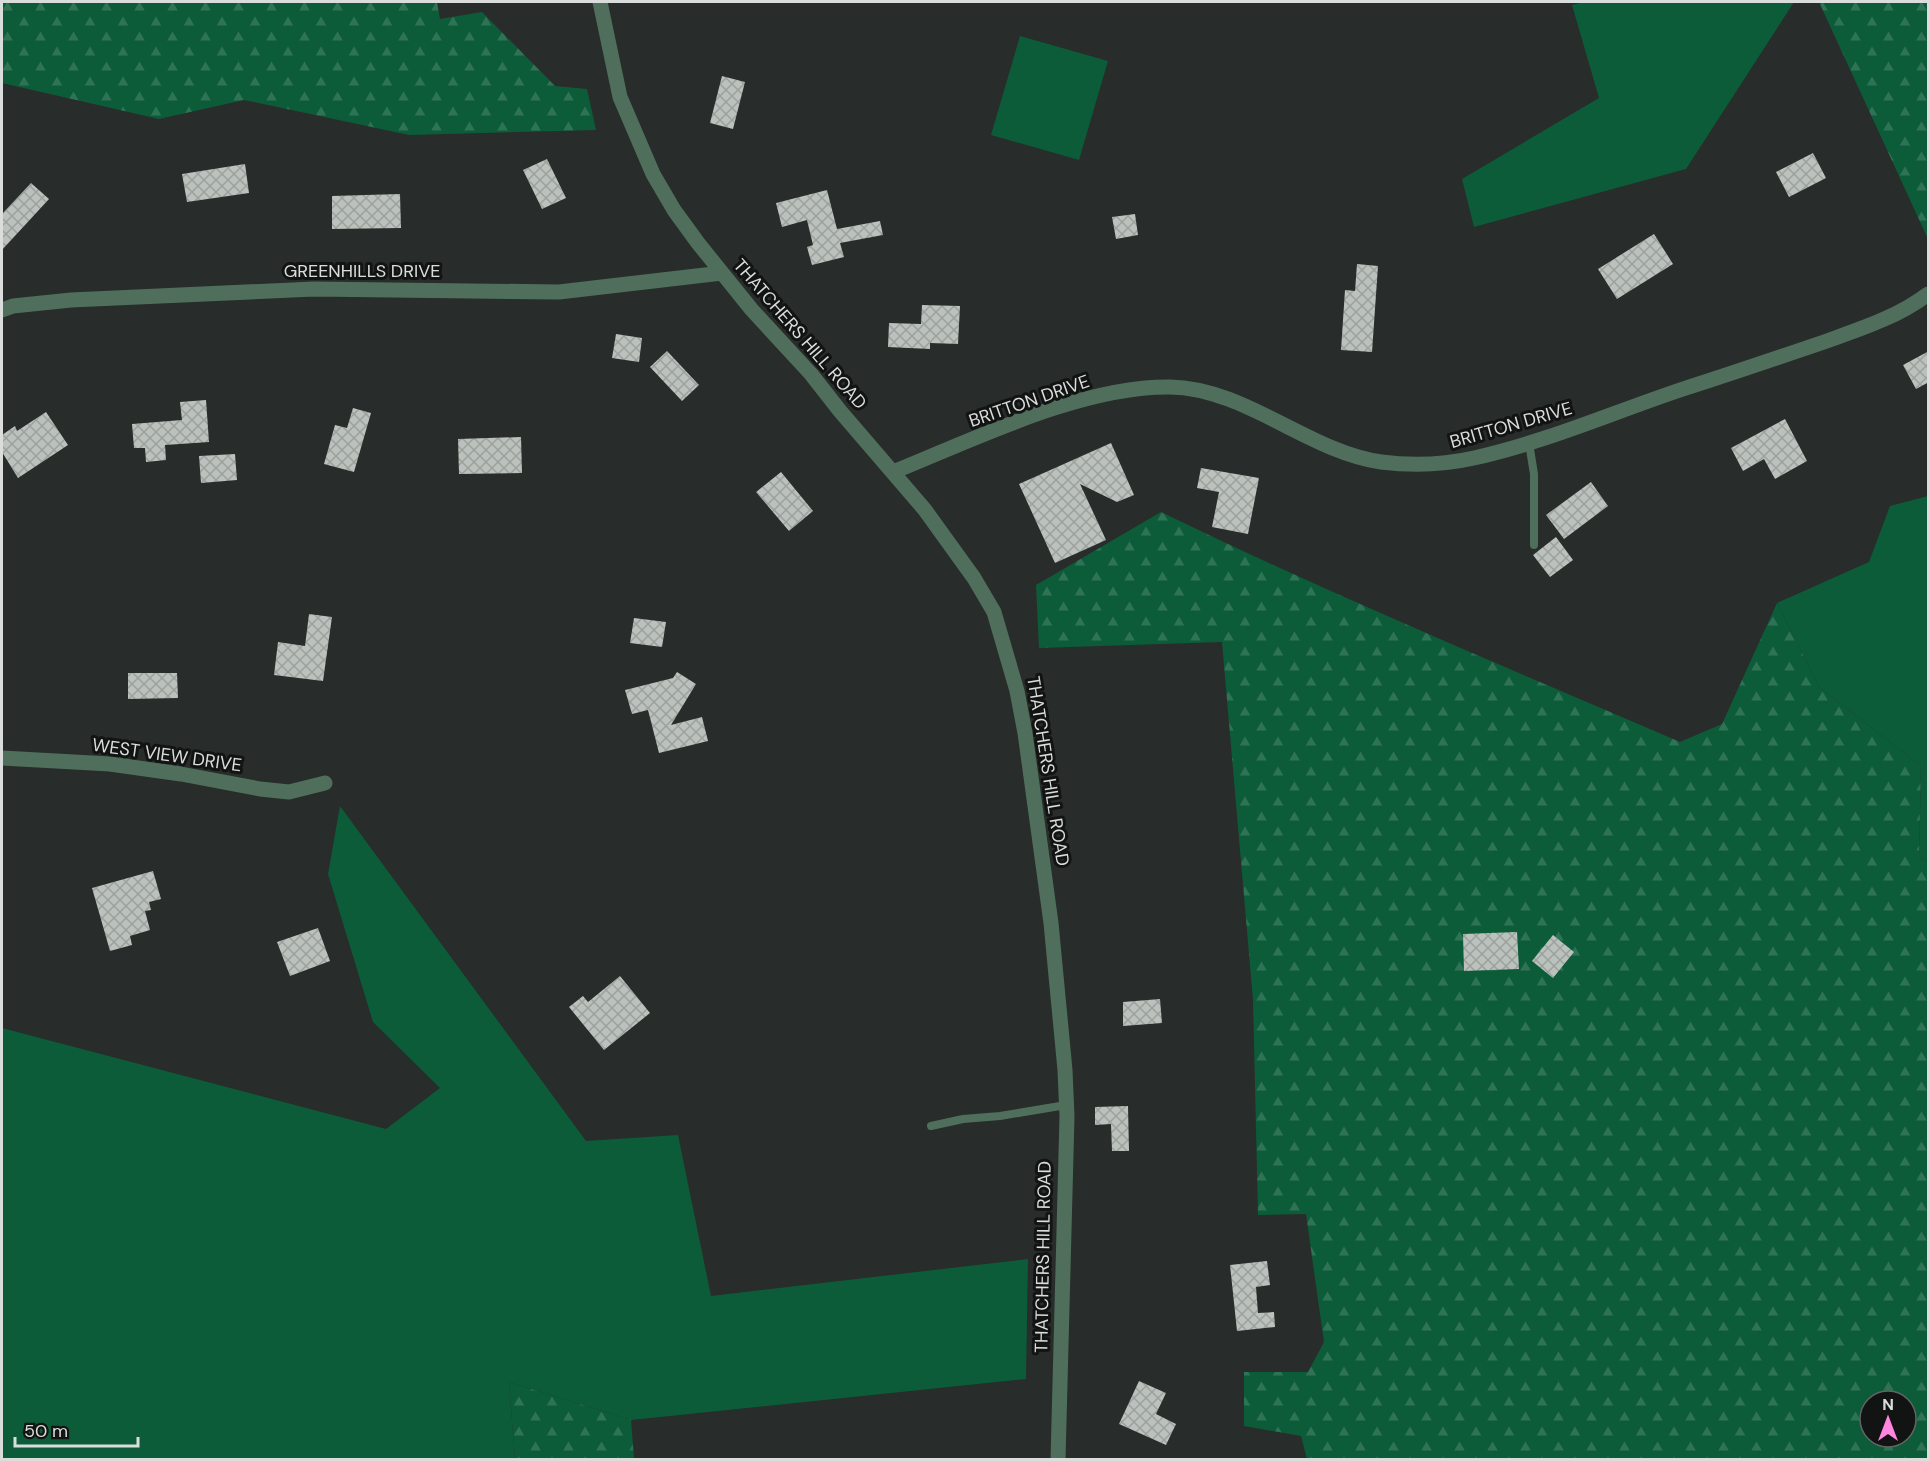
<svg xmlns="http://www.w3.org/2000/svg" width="1930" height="1461" viewBox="0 0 1930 1461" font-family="'DM Sans',sans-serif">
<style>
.grass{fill:#0c5c3a}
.forest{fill:url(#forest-firs);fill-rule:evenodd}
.building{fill:url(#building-cross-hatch)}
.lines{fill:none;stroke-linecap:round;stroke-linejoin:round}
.lane{stroke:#4f6f5c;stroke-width:8}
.street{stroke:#4f6f5c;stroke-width:15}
.labels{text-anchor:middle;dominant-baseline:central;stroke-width:6;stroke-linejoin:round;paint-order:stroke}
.street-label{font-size:18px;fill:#dadddb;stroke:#121413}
</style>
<defs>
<pattern id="forest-firs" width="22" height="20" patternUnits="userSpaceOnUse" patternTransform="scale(1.5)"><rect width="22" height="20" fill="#0c5c3a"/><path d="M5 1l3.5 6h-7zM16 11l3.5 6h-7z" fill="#2f7356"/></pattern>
<pattern id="building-cross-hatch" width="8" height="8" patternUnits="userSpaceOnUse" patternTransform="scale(1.5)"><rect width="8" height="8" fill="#bbc1bd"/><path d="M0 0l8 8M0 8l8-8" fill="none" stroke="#9ca19e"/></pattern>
</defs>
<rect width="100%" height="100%" fill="#282c2a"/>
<path class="grass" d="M1584 2H1794L1686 169 1474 227 1462 179 1599 98 1572 5Z
M1020 36 1108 61 1079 160 991 135Z
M1928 496V861L1919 857 1921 766 1819 687 1777 603 1869 562 1890 506Z
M340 806 586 1141 678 1135 711 1296 1028 1259 1026 1379 631 1420 509 1382 515 1459H2V1028L386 1129 440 1088 373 1022 328 874Z"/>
<path class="forest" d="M2 2H437L440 19 482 12 555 86 587 89 596 130 409 135 244 100 159 119 2 83Z
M1819 2H1928V239Z
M1161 512C1331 595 1506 667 1680 742L1722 724 1777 603 1819 687 1921 766 1919 857 1928 861V1459H1307L1301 1436 1244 1426V1372H1308L1324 1342 1306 1214 1258 1215 1253 1000 1222 642 1039 648 1036 585ZM1870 1401H1906V1437H1870Z
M509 1382 631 1420 634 1459H515Z"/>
<path class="building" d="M722 76 745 82 733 129 710 123Z
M1813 153 1826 178 1789 197 1776 172Z
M547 159 566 198 542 209 523 170Z
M245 164 249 193 187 202 182 174Z
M31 183 49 199 2 250V214Z
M827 190 837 229 880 221 883 235 840 243 844 257 812 265 807 247 813 245 807 220 782 227 776 203Z
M400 194 401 228 332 229V196Z
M1135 214 1138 235 1116 239 1112 217Z
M1654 234 1673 264 1617 299 1598 269Z
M1357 264 1378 266 1372 352 1341 350 1345 290 1355 291Z
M922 305 960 306 958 344 930 343V349L888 347 889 323 921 324Z
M616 334 642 338 639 362 612 358Z
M667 351 699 385 682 401 650 367Z
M1929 351V382L1916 389 1903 365Z
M206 400 209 442 165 445 166 460 146 462 145 448H134L132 424 182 420 180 402Z
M353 408 371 413 354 472 324 464 335 425 347 428Z
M46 412 68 445 18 478 2 452V435L15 426 17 431Z
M1785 419 1807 461 1775 479 1764 459 1743 471 1731 448Z
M521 437 522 473 459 474 458 439Z
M1111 443 1134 495 1117 502 1080 484 1106 540 1055 563 1019 484Z
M235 454 237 480 201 483 199 456Z
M1201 468 1259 478 1248 534 1212 527 1219 492 1197 488Z
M781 472 813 511 789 531 756 492Z
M1591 482 1608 506 1564 539 1546 515Z
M1556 537 1573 560 1550 577 1533 555Z
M309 614 332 617 323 681 274 675 278 642 305 646Z
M634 618 666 622 662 647 630 643Z
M677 672 696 684 671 725 702 717 708 741 659 753 648 710 632 714 625 690 673 678Z
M128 673H177L178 698 128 699Z
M153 871 161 899 149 902 151 910 145 911 150 930 130 936 132 945 110 951 92 888Z
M318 928 330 961 290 976 277 942Z
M1517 932 1519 969 1464 971 1463 934Z
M1553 935 1574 952 1553 978 1532 961Z
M620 976 650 1013 604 1050 569 1007 583 996 588 1002Z
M1160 999 1162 1023 1123 1026V1002Z
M1128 1106 1129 1151H1112L1111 1124 1095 1125V1107Z
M1267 1261 1270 1285 1256 1287 1258 1313 1274 1312 1275 1327 1237 1331 1230 1265Z
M1139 1381 1166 1393 1156 1414 1176 1424 1166 1445 1119 1424Z"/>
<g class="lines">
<path class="lane" d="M1529 443 1534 474V545
M931 1126 963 1119 1000 1116 1066 1105"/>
<path class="street" d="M600 2 620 97 653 174 674 210 698 243 752 310 811 374 840 411 925 510 974 578 994 612 1017 691 1025 733 1051 923 1065 1070 1067 1116 1058 1460
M2 310 13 306 71 300 314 289 559 292 722 273
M893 472C975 439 1081 386 1170 387 1245 388 1309 452 1381 462 1413 466 1443 465 1474 458 1546 442 1614 412 1683 389 1730 374 1777 358 1824 342 1860 329 1898 317 1928 294
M2 758 110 764 181 774 260 789 289 792 325 783"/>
</g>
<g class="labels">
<g class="street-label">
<text x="362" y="271">GREENHILLS DRIVE</text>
<text transform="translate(800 334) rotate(49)">THATCHERS HILL ROAD</text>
<text transform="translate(1029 401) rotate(-19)">BRITTON DRIVE</text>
<text transform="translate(1511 425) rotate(-16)">BRITTON DRIVE</text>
<text transform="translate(167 755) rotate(8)">WEST VIEW DRIVE</text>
<text transform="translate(1048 771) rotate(81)">THATCHERS HILL ROAD</text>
<text transform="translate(1043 1257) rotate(-89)">THATCHERS HILL ROAD</text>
</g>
</g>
<rect width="1930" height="1461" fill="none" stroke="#dadddb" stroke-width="6"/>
<g transform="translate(1888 1419)"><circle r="28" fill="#121413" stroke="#626463" stroke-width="1.5"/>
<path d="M0-4.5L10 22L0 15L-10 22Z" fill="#ff85de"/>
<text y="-9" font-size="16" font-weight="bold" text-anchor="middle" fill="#dadddb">N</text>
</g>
<path d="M15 1437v9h123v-9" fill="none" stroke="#dadddb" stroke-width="3"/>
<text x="24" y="1437" font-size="18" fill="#dadddb" stroke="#121413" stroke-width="4.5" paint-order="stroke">50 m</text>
</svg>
